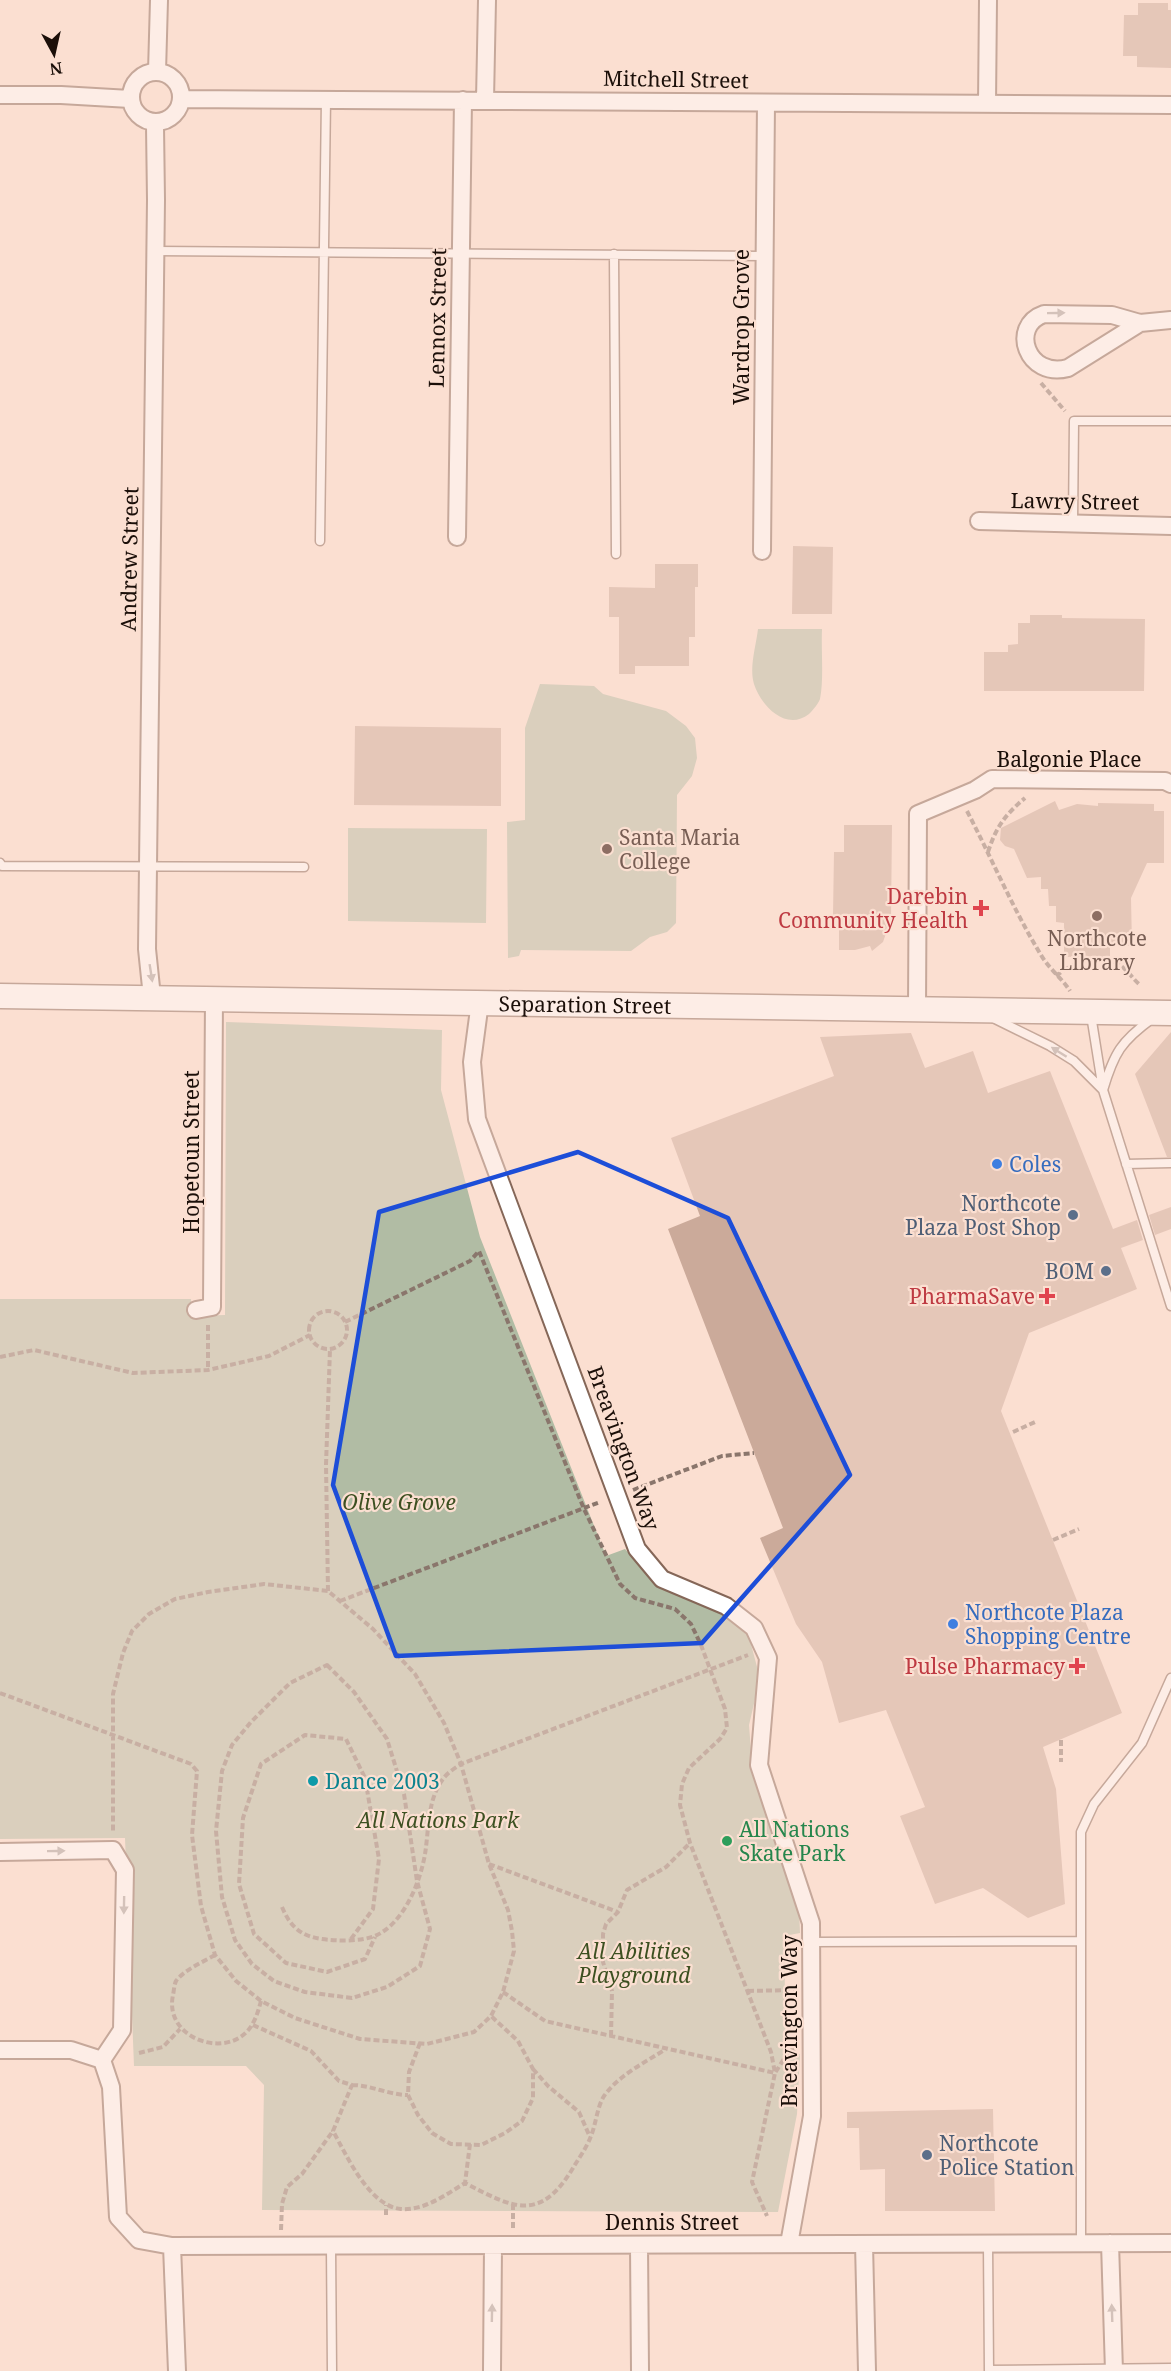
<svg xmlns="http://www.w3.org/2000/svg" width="1171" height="2371" viewBox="0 0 1171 2371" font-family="'Noto Serif',serif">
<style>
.green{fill:#b1bca4}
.building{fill:#cbaa9a}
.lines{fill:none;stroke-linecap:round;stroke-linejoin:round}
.lane-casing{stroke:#856758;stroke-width:11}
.street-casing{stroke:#856758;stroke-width:20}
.secondary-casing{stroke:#856758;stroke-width:27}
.path{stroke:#8a766c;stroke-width:4;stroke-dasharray:6 3;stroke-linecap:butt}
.lane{stroke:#fff;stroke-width:8}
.street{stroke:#fff;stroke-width:16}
.secondary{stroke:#fff;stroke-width:24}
.oneway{fill:#a49f9d}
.marked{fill:none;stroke:#1d4ed8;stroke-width:4.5;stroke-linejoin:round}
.education-dot{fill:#8d6e63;stroke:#fbdfd1;stroke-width:2}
.health-dot{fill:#e0444e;stroke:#fbdfd1;stroke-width:2}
.shop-dot{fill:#3f7fe0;stroke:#fbdfd1;stroke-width:2}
.service-dot{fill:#5c6f8a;stroke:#fbdfd1;stroke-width:2}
.culture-dot{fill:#0f9aa8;stroke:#fbdfd1;stroke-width:2}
.leisure-dot{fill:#2e9e5b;stroke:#fbdfd1;stroke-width:2}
.labels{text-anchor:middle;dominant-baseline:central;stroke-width:4.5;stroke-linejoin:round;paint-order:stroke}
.street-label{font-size:21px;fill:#1b0f09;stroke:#fbdfd1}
.education-label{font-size:21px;fill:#785e54;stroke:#fbdfd1;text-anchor:start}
.health-label{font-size:21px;fill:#be3a42;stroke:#fbdfd1;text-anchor:end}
.shop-label{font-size:21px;fill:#366cbe;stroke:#fbdfd1;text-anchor:start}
.service-label{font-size:21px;fill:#4e5e75;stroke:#fbdfd1;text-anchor:end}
.park-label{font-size:21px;font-style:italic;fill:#3d5021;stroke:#fbdfd1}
.culture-label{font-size:21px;fill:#0d838f;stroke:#fbdfd1;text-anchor:start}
.leisure-label{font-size:21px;fill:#27864d;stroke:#fbdfd1;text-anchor:start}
</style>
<rect width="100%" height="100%" fill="#fbdfd1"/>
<path class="green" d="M758 629H822C821 651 824 679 820 699 818 704 813 710 809 714 786 732 761 706 754 684 749 668 756 646 758 629Z
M540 684 594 686 603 694 666 711 686 726 695 738 697 758 692 776 677 795 676 923 667 932 650 937 631 951 521 950 519 956 508 958 507 822 525 820V728Z
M348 828 487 829 486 923 348 921Z
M226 1022 442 1030 441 1090 480 1237 606 1556 625 1549 659 1587 722 1611 749 1637 760 1678 749 1725 753 1777 799 1909 800 1933 784 1936 786 2054H800L797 2114 778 2212 262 2210 264 2085 246 2066H134L125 1838 0 1839V1299H191L192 1316 225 1315Z"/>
<path class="building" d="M1138 3H1168V10H1171V68L1137 67V56H1123L1124 15H1138Z
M793 546 833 547 832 614H792Z
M655 564H698V587H695V637H689V666H635V674H619V617H609V587L655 588Z
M1030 615H1062V618L1145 619 1144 691H984V652H1008V645L1018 644V623H1030Z
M355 726 501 728V806L354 805Z
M1055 801 1059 810 1077 804 1098 806V803L1154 804V811H1164V863H1147L1131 898 1132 946H1110V956L1064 957V923L1056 922V906H1049L1048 889H1041V877L1027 878 1014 849 1005 846 1000 840 1001 828Z
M844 825H892L891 919 883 942 872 951 870 946 855 950H839V916L833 915 834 852H844Z
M1171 1032V1157H1167L1135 1074Z
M911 1033 925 1068 973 1051 988 1093 1050 1071 1113 1229 1137 1220 1143 1240 1121 1248 1137 1289 1029 1333 1001 1411 1122 1713 1043 1747 1056 1789 1065 1904 1028 1918 983 1888 935 1904 900 1816 925 1807 886 1710 839 1723 822 1662 796 1624 760 1538 783 1528 668 1229 700 1216 671 1138 834 1076 820 1037Z
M1171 1207V1229L1155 1235 1149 1215Z
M993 2109 995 2211H885V2169L860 2170 859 2128H847V2112Z"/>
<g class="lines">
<g class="lane-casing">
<path id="lane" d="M155 251 764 256
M614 254 616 554
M1073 523 1074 421H1171
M320 541 326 99
M0 863 2 866 304 867
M1091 1015 1103 1090 1171 1306
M993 1018 1050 1046 1074 1061 1103 1090C1114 1053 1121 1041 1153 1018
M1126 1164 1171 1163
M811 1942 1081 1941
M1081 2243V1832L1094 1804 1142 1743 1171 1678
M988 2244 989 2371
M331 2246 332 2371
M989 2370 1171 2368"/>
</g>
<g class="street-casing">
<path id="street" d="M131 97a25 25 0 1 1 50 0a25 25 0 1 1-50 0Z
M157 72 159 0
M0 95H61L130 99
M181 99 1171 105
M485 100 487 0
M987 104 988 0
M1140 323 1068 368C1027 379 1009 326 1044 314L1112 315 1140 323 1171 320
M979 521 1171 526
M457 537 463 100
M762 551 766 103
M152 997 147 949 156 200 155 126 153 122
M480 1002 472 1062 477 1119 637 1549 662 1579 726 1606 754 1628 768 1658 759 1765 811 1923 812 2116 789 2244
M917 1009 918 814 975 790 992 779 1165 781 1171 784
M196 1310 212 1307 214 998
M0 1852 113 1850 125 1870 122 2030 102 2060
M0 2050H71L102 2060
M102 2060 111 2087 118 2217 139 2240 172 2246 1171 2243
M1110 2243 1114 2371
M864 2244 867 2371
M639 2245 640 2371
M172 2246 177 2371
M492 2371 493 2246"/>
</g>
<g class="secondary-casing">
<g id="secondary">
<path id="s1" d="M0 996 1171 1013"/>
</g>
</g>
<path class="path" d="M1041 383 1065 411
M967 811C992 859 1013 909 1041 955 1049 969 1062 978 1070 991
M988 852C996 827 1005 815 1025 798
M1056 976C1072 963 1098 951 1118 964 1126 968 1132 978 1139 984
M309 1330a19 19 0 1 1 38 0a19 19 0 1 1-38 0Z
M345 1322 470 1261 479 1251 584 1509 620 1584 635 1598 675 1609 691 1624 701 1645 725 1709 727 1728 720 1739 689 1768 682 1784 680 1805 690 1843 771 2052 775 2073 752 2182 767 2216
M208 1325V1370
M0 1357 34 1350 133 1373 208 1370 269 1356 310 1335
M1013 1432 1035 1422
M633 1490 722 1456 754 1453
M1053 1540 1079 1529
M328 1591 326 1465 330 1349
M340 1601 600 1502
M327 1665 354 1692 387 1739 404 1794 417 1881 430 1929 420 1966 387 1987 352 1998 305 1992 274 1981 252 1964 235 1940 222 1897 216 1831 222 1771 232 1745 251 1722 290 1683Z
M0 1693 191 1764 197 1771 192 1835 201 1906 215 1955 236 1981 261 2001 295 2018 360 2039 427 2044 474 2032 491 2016 503 1992 514 1951 512 1931 508 1910 489 1864 461 1764 444 1723 415 1674 373 1629 328 1591 264 1584 208 1592 175 1599 149 1614 132 1631 123 1653 113 1694V1833
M1061 1740V1762
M489 1864 618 1912
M282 1907C290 1926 300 1936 322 1939 337 1941 362 1942 377 1935 404 1922 420 1883 425 1854 429 1830 427 1800 443 1779 447 1773 455 1768 461 1764L748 1655
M351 1939 373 1909 379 1859 365 1778 346 1739 305 1735 261 1764 243 1818 239 1884 254 1934 286 1963 327 1972 365 1959 375 1937
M215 1955C203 1962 184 1970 176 1981 174 1985 174 1991 173 1995 163 2041 233 2062 253 2023 257 2016 259 2008 261 2001
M748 1991 795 1990
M503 1992 545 2021 775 2073 789 2051 796 2048
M253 2025 311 2051 339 2081 352 2085 333 2131C347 2156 369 2206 401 2209 424 2211 447 2194 465 2183
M611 2036 612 1991 603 1962V1934L606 1924 618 1912 627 1890 666 1867 690 1843
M420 2043 409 2072 408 2095 418 2115 432 2133 451 2144 481 2145 505 2133 522 2121 533 2098V2069L518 2041 491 2016
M139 2053 163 2047 180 2029
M533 2069 548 2086 579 2112 590 2137
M352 2085C371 2085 389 2095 408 2095
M470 2144 465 2183C513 2208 540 2223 573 2168 579 2158 587 2147 591 2136 596 2124 597 2107 604 2096 619 2075 644 2063 666 2049
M386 2215V2205
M513 2228V2205
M669 2228V2216
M281 2230 282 2204 287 2187 302 2174 333 2131"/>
<use href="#lane" class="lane"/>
<use href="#street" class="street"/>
<use href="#secondary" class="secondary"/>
</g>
<defs><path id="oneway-solid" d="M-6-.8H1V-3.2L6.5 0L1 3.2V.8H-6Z" transform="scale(1.5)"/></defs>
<g class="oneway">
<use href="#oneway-solid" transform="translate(1056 313) rotate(-1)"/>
<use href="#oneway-solid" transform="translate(151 973) rotate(81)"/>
<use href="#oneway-solid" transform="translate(1059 1052) rotate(-148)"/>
<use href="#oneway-solid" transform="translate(56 1851) rotate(-1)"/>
<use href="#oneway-solid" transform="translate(124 1905) rotate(91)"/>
<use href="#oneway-solid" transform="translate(492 2313) rotate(-89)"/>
<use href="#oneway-solid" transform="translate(1112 2313) rotate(-92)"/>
</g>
<path d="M0 0H1171V2371H0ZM578 1152 728 1218 850 1475 702 1643 396 1656 333 1485 379 1212Z" fill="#fbdfd1" fill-opacity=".55" fill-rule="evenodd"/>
<path class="marked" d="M578 1152 728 1218 850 1475 702 1643 396 1656 333 1485 379 1212Z"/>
<g class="education-dot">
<circle cx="607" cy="849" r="6"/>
<circle cx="1097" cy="916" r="6"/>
</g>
<g class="health-dot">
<path d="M978 899h6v6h6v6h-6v6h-6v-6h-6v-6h6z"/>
<path d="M1044 1287h6v6h6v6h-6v6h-6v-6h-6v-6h6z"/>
<path d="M1074 1657h6v6h6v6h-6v6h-6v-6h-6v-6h6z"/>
</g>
<g class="shop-dot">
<circle cx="997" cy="1164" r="6"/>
<circle cx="953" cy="1624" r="6"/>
</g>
<g class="service-dot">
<circle cx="1073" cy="1215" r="6"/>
<circle cx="1106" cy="1271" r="6"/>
<circle cx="927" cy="2155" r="6"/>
</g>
<circle class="culture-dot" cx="313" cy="1781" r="6"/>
<circle class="leisure-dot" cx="727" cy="1841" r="6"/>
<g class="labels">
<g class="street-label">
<text transform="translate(676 79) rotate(1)">Mitchell Street</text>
<text transform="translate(437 318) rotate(-89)">Lennox Street</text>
<text transform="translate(741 327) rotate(-90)">Wardrop Grove</text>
<text transform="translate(1075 501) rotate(1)">Lawry Street</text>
<text transform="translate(129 559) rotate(-89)">Andrew Street</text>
<text x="1069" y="759">Balgonie Place</text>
<text stroke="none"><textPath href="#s1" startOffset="585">Separation Street</textPath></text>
<text transform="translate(191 1152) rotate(-90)">Hopetoun Street</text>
<text transform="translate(624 1448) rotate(70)">Breavington Way</text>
<text transform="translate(789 2021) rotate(-90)">Breavington Way</text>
<text x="672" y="2222">Dennis Street</text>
</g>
<g class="education-label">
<text x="619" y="837">Santa Maria<tspan x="619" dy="24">College</tspan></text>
<text x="1097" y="938" text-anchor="middle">Northcote<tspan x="1097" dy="24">Library</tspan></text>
</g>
<g class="health-label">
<text x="968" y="896">Darebin<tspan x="968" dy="24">Community Health</tspan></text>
<text x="1035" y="1296">PharmaSave</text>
<text x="1065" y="1666">Pulse Pharmacy</text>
</g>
<g class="shop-label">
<text x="1009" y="1164">Coles</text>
<text x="965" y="1612">Northcote Plaza<tspan x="965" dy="24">Shopping Centre</tspan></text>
</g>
<g class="service-label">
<text x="1061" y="1203">Northcote<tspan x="1061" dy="24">Plaza Post Shop</tspan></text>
<text x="1094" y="1271">BOM</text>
<text x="939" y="2143" text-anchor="start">Northcote<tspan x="939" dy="24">Police Station</tspan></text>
</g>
<g class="park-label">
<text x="399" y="1502">Olive Grove</text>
<text x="438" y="1820">All Nations Park</text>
<text x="634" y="1951">All Abilities<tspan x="634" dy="24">Playground</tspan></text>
</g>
<g class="culture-label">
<text x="325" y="1781">Dance 2003</text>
</g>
<g class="leisure-label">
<text x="739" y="1829">All Nations<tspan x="739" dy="24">Skate Park</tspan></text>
</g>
</g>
<g transform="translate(54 54) rotate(172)" stroke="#fbdfd1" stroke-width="4.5" paint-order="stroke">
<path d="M0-4.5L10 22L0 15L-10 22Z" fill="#1b0f09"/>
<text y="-9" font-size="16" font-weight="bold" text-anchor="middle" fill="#1b0f09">N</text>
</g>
</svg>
